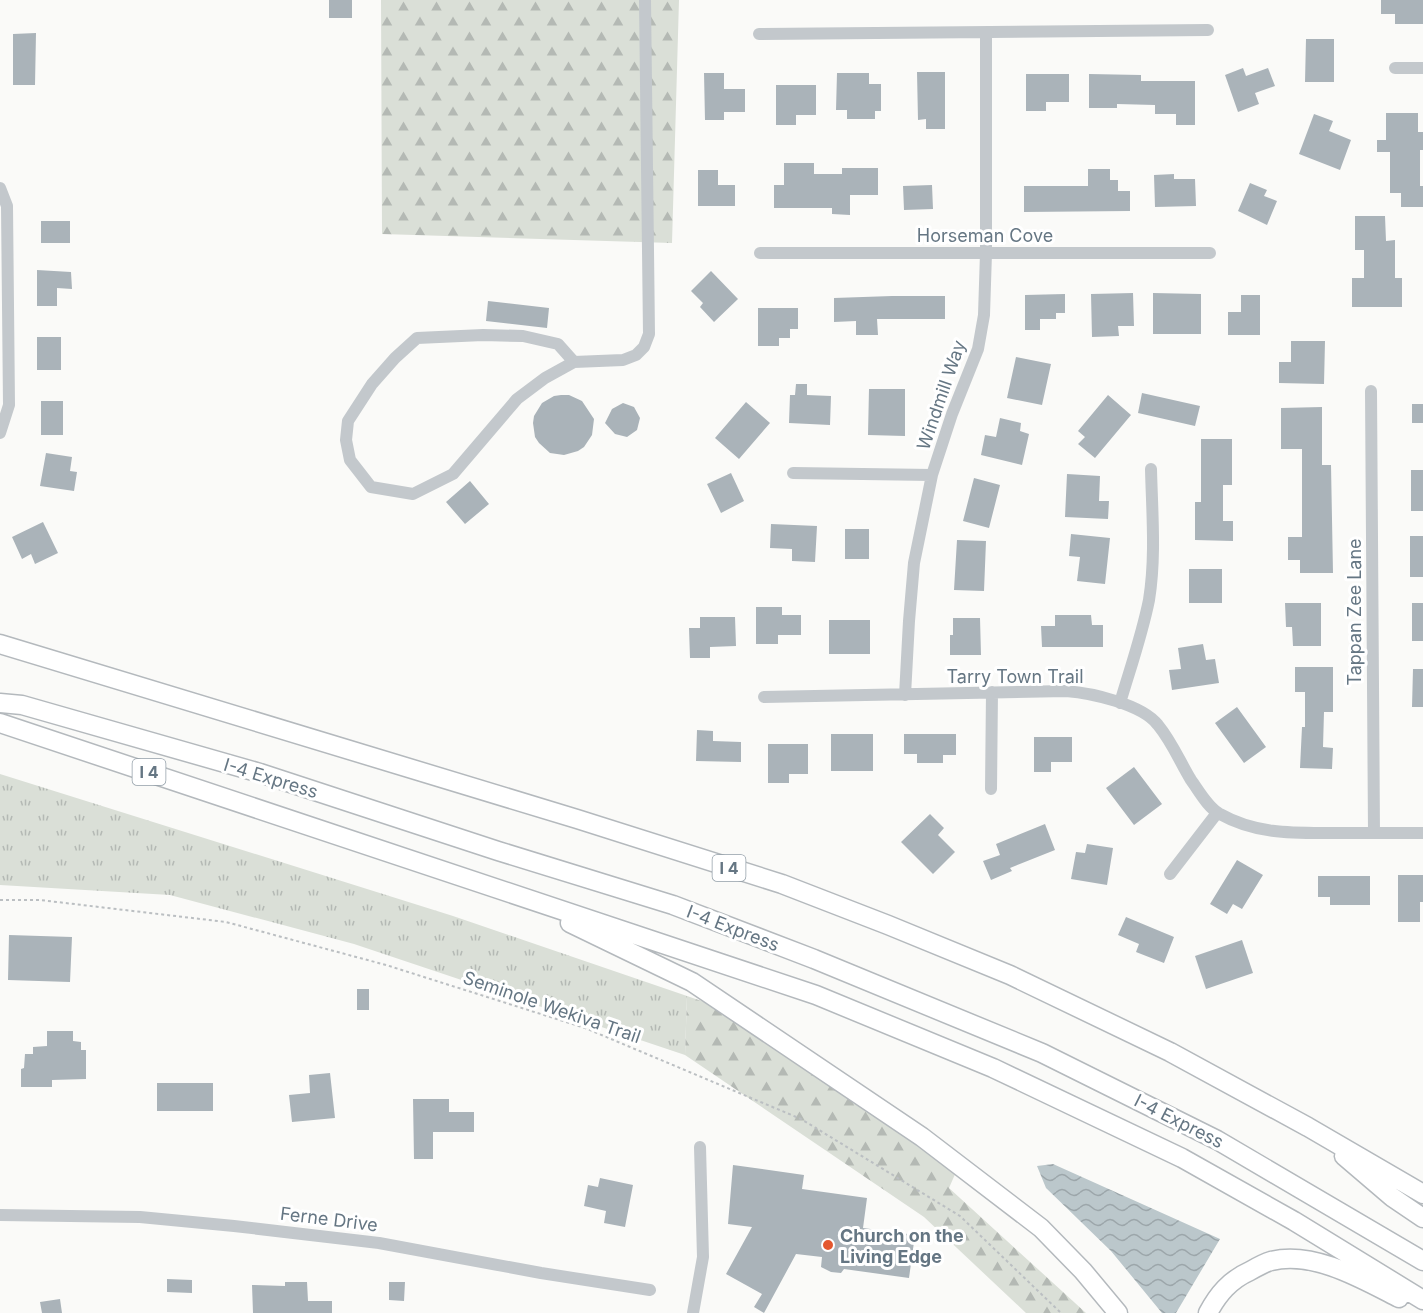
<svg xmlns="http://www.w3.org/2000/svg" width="1423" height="1313" viewBox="0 0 1423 1313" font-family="Inter,sans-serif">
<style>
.grass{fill:url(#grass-tufts)}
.forest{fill:url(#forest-firs)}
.water{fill:url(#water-waves)}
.building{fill:#aab3b9}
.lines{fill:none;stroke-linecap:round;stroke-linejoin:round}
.highway-casing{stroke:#b4b9bd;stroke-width:21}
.path{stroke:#bbbfc2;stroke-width:2;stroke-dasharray:3 3;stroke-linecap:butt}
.minor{stroke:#c3c8cc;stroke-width:12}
.highway{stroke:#fff;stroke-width:18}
.poi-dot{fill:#e4572e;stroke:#fff;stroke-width:2}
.labels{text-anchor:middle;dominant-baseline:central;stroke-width:6;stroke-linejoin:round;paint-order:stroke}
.shield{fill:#fff;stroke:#939fa8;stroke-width:1.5}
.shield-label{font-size:16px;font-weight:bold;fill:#657683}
.street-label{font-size:18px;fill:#657683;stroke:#fff}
.poi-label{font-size:18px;font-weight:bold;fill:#657683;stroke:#fff;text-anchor:start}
</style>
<defs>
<pattern id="grass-tufts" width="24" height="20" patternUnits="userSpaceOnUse" patternTransform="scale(1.5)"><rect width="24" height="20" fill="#dadfd7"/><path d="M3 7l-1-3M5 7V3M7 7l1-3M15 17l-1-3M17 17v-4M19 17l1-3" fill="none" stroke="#b4b9b4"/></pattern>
<pattern id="forest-firs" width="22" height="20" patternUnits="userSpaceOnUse" patternTransform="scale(1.5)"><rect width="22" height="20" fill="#dadfd7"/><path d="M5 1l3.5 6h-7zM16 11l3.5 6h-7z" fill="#b4b9b4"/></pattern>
<pattern id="water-waves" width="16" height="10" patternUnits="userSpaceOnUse" patternTransform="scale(1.5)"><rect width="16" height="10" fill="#bbc7cb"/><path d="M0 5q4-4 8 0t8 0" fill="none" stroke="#9ca6aa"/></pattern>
</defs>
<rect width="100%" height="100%" fill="#fafaf8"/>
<path class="grass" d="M0 774 453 916 687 996 685 1055 354 944 170 895 0 885Z"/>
<path class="forest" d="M381 0H679L672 243 382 234Z
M687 996 716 1006 917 1142 956 1172 949 1188 1086 1313H1026L924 1217 685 1055Z"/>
<path class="water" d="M1053 1164 1220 1239 1176 1313H1162L1111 1251 1046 1188 1037 1166Z"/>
<path class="building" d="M329 0H352V18H329Z
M1381 0H1423V24H1395V14H1381Z
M36 33 35 85H13V34Z
M1306 39H1334V82H1305Z
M1243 68 1246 76 1268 68 1275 86 1255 93 1259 104 1238 112 1225 75Z
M917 72H945V129H926V119L918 120Z
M704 73H724V89H745V112H724V120H705Z
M837 73H869V84H881V111H875V119H847V110H836Z
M1026 74H1069V102H1046V111H1026Z
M1089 74 1141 75V81H1195V125H1176V114H1155V105L1117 104V108H1089Z
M776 85H816V115H796V125H776Z
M1386 113H1418V132H1423V150H1420V186H1423V207H1401V193H1390V152H1377V140H1386Z
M1314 114 1333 121 1329 131 1351 140 1340 170 1299 154Z
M784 163H814V174H842V168H878V195H850V215L832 214V208H774V185H784Z
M1088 169H1110V180H1118V191H1130V211L1024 212V186H1088Z
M698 170H718V185H735V206H698Z
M1174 174V179H1195L1196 206 1155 207 1154 175Z
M1250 183 1267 190 1264 196 1277 201 1267 225 1238 211Z
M932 185 933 209 904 210 903 186Z
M1355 216H1385L1386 241 1395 240V278H1402V307H1352V278H1364V250H1355Z
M41 221H70V243H41Z
M37 270 71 272 72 289 57 288V306H37Z
M711 271 738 299 714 322 700 307 703 303 691 291Z
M1133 293 1134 326H1118L1119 336 1092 337 1091 294Z
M1153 293 1201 294V334H1153Z
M1065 294V313H1056V319H1040V330H1025V295Z
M1241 295H1260V335H1228V312H1241Z
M892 296H945V319H877L878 335H856V321L834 322V298Z
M488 301 549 308 547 328 486 321Z
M758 308H798V329H790V338H779V346H758Z
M37 337H61V370H37Z
M1291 341H1325L1324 384 1279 383V362H1291Z
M1016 357 1051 364 1042 405 1007 398Z
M796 384H807V395L831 396 830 425 789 423 790 395H795Z
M869 389H905V436L868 435Z
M1142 393 1200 406 1195 426 1138 413Z
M561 395H569L582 401 594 419 592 435 584 447 578 451 564 455 550 453 539 443 535 437 533 423 534 416 542 403 554 396Z
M1108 395 1131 415 1095 458 1078 444 1085 437 1078 431Z
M41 401H63V435H41Z
M746 402 770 423 739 459 715 438Z
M623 403 634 407 640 418 637 430 627 437 615 434 605 423 612 409Z
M1412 404H1423V423H1412Z
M1322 407V465H1331L1333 573H1300V560H1288V537H1302V449H1281V408Z
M1000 418 1021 423 1020 431 1029 434 1022 465 981 455 985 435 996 437Z
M1201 439H1232V485H1223V521H1233V541L1195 540V502H1201Z
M46 453 72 457 70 471 77 472 74 491 40 486Z
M1411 470H1423V511H1411Z
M731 473 744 501 721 513 707 484Z
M1067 474 1100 476 1099 501H1109L1108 519 1065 517Z
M974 478 1000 485 989 528 963 521Z
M470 481 489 504 465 524 446 502Z
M43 522 58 553 35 564 31 554 22 559 12 537Z
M771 524 817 526 815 562 792 561V549L770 548Z
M845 529H869V559H845Z
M1071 534 1110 538 1105 584 1077 581 1080 557 1069 556Z
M1410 536H1423V577H1410Z
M957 540 986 541 984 591 954 590Z
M1189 569H1222V603H1189Z
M1285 603H1321V646H1293L1292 627H1286Z
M1412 603H1423V641H1412Z
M756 607H782V615H801V635H778V644H756Z
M1055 615H1091L1092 625H1103V647H1042L1041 626H1055Z
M700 617H735L736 646 710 647V658H690L689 628H700Z
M953 618H980L981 655H950V635H953Z
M829 620H870V654H829Z
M1203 644 1206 660 1215 659 1219 683 1172 690 1169 670 1181 669 1178 648Z
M1295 667H1333V712H1324L1323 747 1333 748 1332 769 1300 768 1302 727H1305V692H1295Z
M1413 669H1423V707H1412Z
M1237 707 1266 747 1244 763 1215 723Z
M697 730 713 731V741L741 742V762L696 761Z
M831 734H873V771H831Z
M904 734H956V755H943V763H917V754H904Z
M1034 737H1072V762H1051V772H1034Z
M768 744H808V774H789V783H768Z
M1134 767 1162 804 1134 825 1106 788Z
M930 814 944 828 938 835 955 852 933 874 901 842Z
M1045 824 1055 850 1010 868 1012 871 991 880 983 861 1000 855 996 844Z
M1087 844 1113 848 1107 885 1071 879 1076 852 1085 853Z
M1237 860 1263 875 1242 909 1233 904 1227 914 1210 904Z
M1398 875H1423V902H1420V922H1398Z
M1318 876H1370V905H1330V897H1318Z
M1126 917 1174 937 1164 963 1136 952 1139 944 1118 935Z
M9 935 72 937 70 982 8 980Z
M1242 940 1253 973 1206 989 1195 956Z
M357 989H369V1010H357Z
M47 1031H73V1041L81 1042V1050H86V1079L52 1080V1087H21V1069L24 1068 25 1054H33V1047L47 1046Z
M330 1073 335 1118 292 1122 289 1095 310 1093 309 1075Z
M157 1083H213V1111H157Z
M413 1099H449V1112H474V1132H433V1159H414Z
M733 1165 804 1175 802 1189 867 1198 863 1228 915 1235 909 1278 844 1269 841 1273 831 1272 821 1267 822 1257 796 1254 764 1313 754 1307 762 1294 726 1274 752 1227 728 1224Z
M600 1178 633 1185 625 1227 604 1223 606 1211 584 1206 588 1185 598 1187Z
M167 1279 192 1280V1293L167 1292Z
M285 1282H307L308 1301H332V1313H253L252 1285 285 1286Z
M389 1282H405L404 1301 389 1300Z
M60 1299 62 1313H42L40 1302Z"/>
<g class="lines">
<g class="highway-casing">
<path id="highway" d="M0 644 577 819 782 884 888 925 1010 975 1170 1052 1308 1127 1423 1194
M0 703 22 705 260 773 498 851 673 905 814 959 1042 1053 1217 1140 1423 1261
M0 723 816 995 993 1068 1182 1158 1294 1221 1423 1300
M570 923 692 982 922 1137 1041 1228 1083 1271 1118 1313
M1344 1156 1392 1197 1423 1218
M1208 1313C1218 1294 1230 1280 1250 1271 1257 1267 1264 1263 1271 1261 1313 1250 1364 1280 1399 1298"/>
</g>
<path class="path" d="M0 900H40L226 922 386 965 585 1028 801 1119 960 1216 1061 1313"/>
<path class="minor" d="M759 34 1208 30
M1395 68H1423
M0 188 7 206 9 405 0 433
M760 253H1210
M574 362 558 344 523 336 483 335 417 338 395 358 372 384 348 421 346 440 350 460 371 487 413 494 453 474 517 399 545 378 574 362 623 360 636 355 644 347 649 334 645 0
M1371 391 1374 833
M793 473 932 475
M905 695 909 621 914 563 932 475 952 414 978 349 984 315 986 253V33
M764 697 1066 691C1091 693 1142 704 1158 725 1172 742 1180 762 1191 780 1199 791 1208 808 1220 814 1257 835 1296 833 1336 833 1365 833 1394 833 1423 833
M1120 703C1130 669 1142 635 1149 600 1156 557 1152 512 1151 469
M991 789 992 692
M1170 874 1217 813
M0 1215 140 1217 234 1226 379 1243 541 1273 650 1290
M693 1313 703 1257 700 1147"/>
<use href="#highway" class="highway"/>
</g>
<circle class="poi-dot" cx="828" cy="1245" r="6"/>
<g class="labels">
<g class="shield">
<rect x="132.5" y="759" width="33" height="26" rx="4.5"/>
<rect x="712.5" y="855" width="33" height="26" rx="4.5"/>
</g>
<g class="shield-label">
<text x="149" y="772">I 4</text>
<text x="729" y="868">I 4</text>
</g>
<g class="street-label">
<text x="985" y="235">Horseman Cove</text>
<text transform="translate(941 395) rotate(-71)">Windmill Way</text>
<text transform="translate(1354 612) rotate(-90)">Tappan Zee Lane</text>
<text x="1015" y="676">Tarry Town Trail</text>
<text transform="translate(271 778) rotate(17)">I-4 Express</text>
<text transform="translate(733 928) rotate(21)">I-4 Express</text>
<text transform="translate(552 1007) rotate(19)">Seminole Wekiva Trail</text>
<text transform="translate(1179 1121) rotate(27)">I-4 Express</text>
<text transform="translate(329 1219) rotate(7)">Ferne Drive</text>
</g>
<g class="poi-label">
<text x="840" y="1235">Church on the<tspan x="840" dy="21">Living Edge</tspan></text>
</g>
</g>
</svg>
